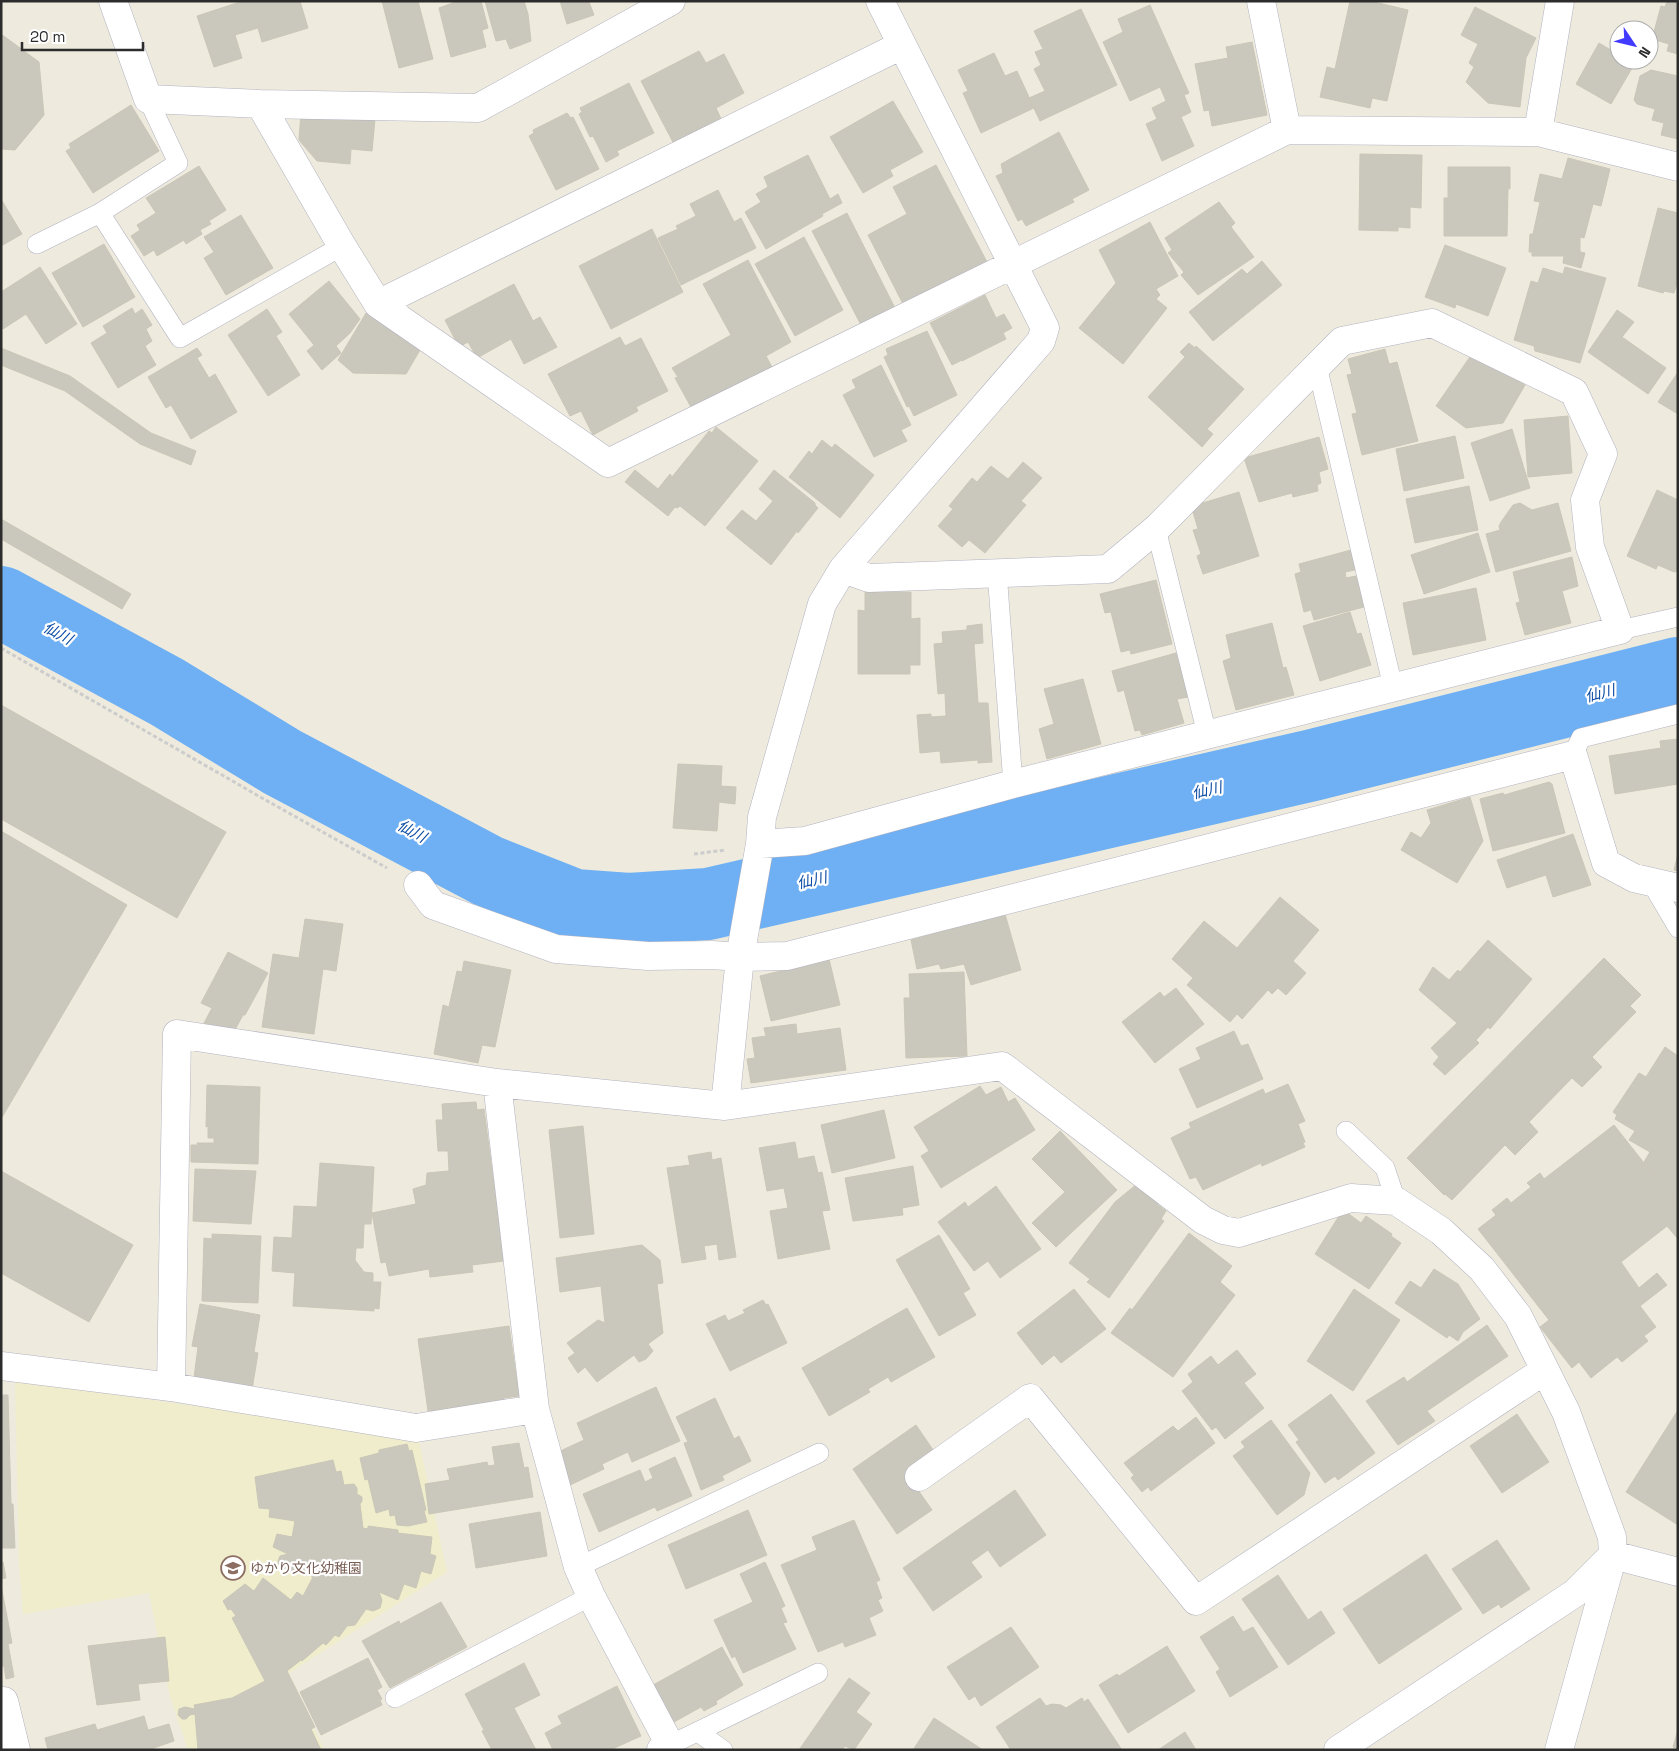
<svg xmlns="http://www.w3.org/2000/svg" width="1679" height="1751" viewBox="0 0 1679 1751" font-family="'Space Grotesk','Noto Sans JP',sans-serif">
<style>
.education{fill:#f0edcd}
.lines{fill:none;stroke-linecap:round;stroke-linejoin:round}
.river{stroke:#6eb0f3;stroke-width:72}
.building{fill:#cac7bd;stroke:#cac7b7}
.service-casing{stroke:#b2b2c0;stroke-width:20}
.minor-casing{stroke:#b2b2c0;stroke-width:29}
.path{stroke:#ccc;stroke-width:3;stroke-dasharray:4 2.5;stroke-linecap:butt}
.service{stroke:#fff;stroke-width:19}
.minor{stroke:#fff;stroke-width:28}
.labels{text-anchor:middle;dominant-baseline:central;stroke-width:4.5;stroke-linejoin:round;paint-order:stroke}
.education-label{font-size:14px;fill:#785e54;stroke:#fff;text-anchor:start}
.water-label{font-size:15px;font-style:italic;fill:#094aa3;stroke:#fff}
</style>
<rect width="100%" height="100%" fill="#eeebde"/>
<path class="education" d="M15 1381 418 1437 447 1572 289 1673 324 1750H188L170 1697 149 1593 23 1614 19 1564Z"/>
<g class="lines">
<path class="river" d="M1 602 167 692 282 762 488 871 574 905 629 909 708 904 1313 765 1678 673"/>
</g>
<path class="building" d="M243 1H300L308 28 262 42 258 28 235 35 242 58 214 67 197 16Z
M382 1H418L433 59 399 68Z
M458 1H481L488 28 482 30 486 47 451 57 439 8Z
M485 1H524L528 14 531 41 510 49 506 39 496 41Z
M560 1H591L589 2 594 15 567 24Z
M1350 1H1370L1408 10 1387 101 1372 98 1370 108 1320 97 1327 67 1335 69Z
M1667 1H1678V54L1667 51 1669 44 1652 39 1661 6 1665 7Z
M1150 5 1189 93 1184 95 1191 112 1181 117 1194 146 1162 161 1146 124 1157 119 1152 108 1166 101 1160 87 1130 101 1103 42 1123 32 1118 19Z
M1475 7 1536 38 1526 58 1520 107 1488 103 1466 82 1474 67 1469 63 1478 44 1461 35Z
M1081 9 1117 85 1040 121 1029 98 1045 91 1034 69 1041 65 1035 52 1043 49 1034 31Z
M1 34 39 62 44 115 15 150 1 149Z
M1252 42 1267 115 1212 126 1209 110 1204 111 1195 64 1228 58 1226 47Z
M1599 43 1619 55V60H1629L1635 63 1611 104 1576 84Z
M699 51 706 63 724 54 744 93 716 108 722 121 675 146 641 81Z
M994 53 1005 76 1017 71 1034 108 981 133 963 93 968 91 958 70Z
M1651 70 1678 76V139L1661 135 1664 123 1652 120 1655 109 1637 104 1634 100 1640 76Z
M629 83 654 133 617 151 619 155 606 162 593 136 590 137 579 114 582 112 580 108Z
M893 101 923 152 890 170 893 176 863 193 830 137Z
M131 105 159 151 93 193 66 151 71 148 69 144Z
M301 112 375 119 372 151 351 149 350 164 317 161 299 140Z
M567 113 571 118 573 117 599 169 556 190 529 136 534 133 533 130Z
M1059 132 1089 190 1072 199 1074 202 1026 226 1022 219 1018 221 996 176 1003 173 1001 164Z
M1360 154 1422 155 1421 208 1410 207V228L1398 227V231L1359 230Z
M808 155 830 199 838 194 842 203 822 214 823 216 766 249 745 212 761 202 756 194 768 187 764 177Z
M1568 158 1610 169 1601 206 1593 204 1584 238 1580 237V252L1585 253 1581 268 1563 263 1564 256H1532V252H1529L1530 234H1533L1540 202 1534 201 1540 174 1562 179Z
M936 165 987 262 903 304 868 235 907 214 893 187Z
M199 166 226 210 209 221 211 224 200 230 202 234 186 244 184 240 157 256 154 250 144 256 131 236 140 230 137 225 156 213 146 198Z
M1448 167H1510V189L1508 188 1507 236H1444V198H1448Z
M718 190 734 222 741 218 756 248 681 285 658 238 678 229 676 226 696 216 690 204Z
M1 199 22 234 1 246Z
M1219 202 1235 223 1231 227 1254 257 1198 295 1181 275 1184 272 1168 253 1172 250 1165 238Z
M1658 208 1678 213V280L1674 293 1664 291 1663 293 1638 286Z
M847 213 895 308 861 325 812 231Z
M241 215 273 268 226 295 204 258 214 252 204 237Z
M1150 222 1178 276 1156 289 1160 295 1156 299 1167 308 1123 364 1079 328 1116 283 1099 250Z
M652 229 683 292 611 329 579 266Z
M804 237 843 310 795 336 755 264Z
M104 244 135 297 83 327 52 273Z
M1445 245 1506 268 1488 316 1456 304 1455 308 1425 297Z
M748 260 791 342 766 356 773 369 755 379 753 375 692 409 675 378 678 377 672 368 731 335 703 284Z
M1262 261 1282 285 1213 341 1189 312 1242 269 1247 274Z
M40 267 77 324 46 344 26 314 3 329 1 326V292Z
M1565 267 1606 278 1580 363 1535 351 1534 346 1514 340 1531 281 1538 283 1543 268 1563 274Z
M329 281 360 319 350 333 336 346 341 353 322 370 307 351 314 345 289 314Z
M514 284 533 321 540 317 557 347 524 364 511 339 477 358 468 342 459 347 445 320Z
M985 295 996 318 1004 314 1012 328 1003 333 1006 339 962 361V360L952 365 930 323Z
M132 308 135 314 142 309 152 325 146 329 152 341 145 346 156 365 118 388 91 343 107 333 103 326Z
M267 309 282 332 276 336 300 375 268 396 228 335Z
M1617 310 1634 322 1622 337 1666 368 1648 394 1588 352Z
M366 313 420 350 406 374 353 373 338 360Z
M927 331 957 395 914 416 909 406 907 407 884 357 888 355 886 349Z
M620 337 625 346 641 338 668 391 636 407 638 411 593 435 581 411 570 416 548 374Z
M1189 343 1195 348 1196 346 1244 389 1207 429 1213 434 1202 447 1148 397 1185 357 1180 352Z
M1 348 70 376 151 433 196 451 191 465 140 444 65 391 1 365Z
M197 348 202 355 197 358 209 378 215 374 237 412 191 439 171 405 166 408 148 377Z
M1385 349 1389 364 1397 362 1418 441 1362 455 1352 414 1357 413 1347 375 1352 374 1348 359Z
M1474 351 1525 385 1503 423 1466 428 1436 406Z
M881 365 911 425 901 430 907 441 874 457 843 395 856 388 852 380Z
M1678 372V414L1658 402Z
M1568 416 1572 473 1528 477 1524 420Z
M716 427 758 461 705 526 680 506 677 508 675 507 668 516 625 482 635 470 658 489 670 474 672 477 709 431 712 433Z
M1512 429 1530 488 1490 501 1471 443Z
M1455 436 1464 478 1404 491 1396 449Z
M1319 437 1328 469 1319 472 1321 483 1317 485 1318 491 1293 497 1292 493 1259 502 1244 458Z
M822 440 832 448 835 444 874 475 840 518 789 477 809 451 812 454Z
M1023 462 1042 478 1021 501 1026 505 985 553 969 540 962 547 938 526 953 509 949 506 972 478 977 482 991 466 1008 479Z
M774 470 815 503V505L818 508 798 533 797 531 771 565 726 528 742 510 756 521 773 501 759 489Z
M1469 486 1478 530 1415 543 1406 499Z
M1657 490 1678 500V571L1674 572 1658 565 1656 569 1627 556Z
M1239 492 1259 556 1203 574 1197 556 1201 554 1193 530 1198 529 1193 512 1196 505Z
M1520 503 1532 510 1558 503 1571 551 1496 572 1486 534 1500 530 1499 526 1501 522 1513 505Z
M1 519 131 594 122 609 1 539Z
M1478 533 1490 572 1424 594 1411 555Z
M1351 550 1355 570 1345 572 1346 578 1356 576 1364 607 1314 620 1311 610 1304 612 1295 574 1301 572 1299 564Z
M1572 557 1578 586 1562 591 1571 623 1525 635 1516 603 1520 602 1513 572Z
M1156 580 1172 644 1131 654 1130 650 1121 652 1111 612 1105 613 1100 594Z
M1476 588 1486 640 1413 655 1403 603Z
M865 592H911V619L920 618V665H910V674H858V610L865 611Z
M1350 612 1357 634 1361 633 1371 665 1320 681 1303 626Z
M1272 623 1283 668 1286 667 1294 695 1236 710 1223 661 1231 658 1226 635Z
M982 624 983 643 974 644 978 703H988L992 762 978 763V760L941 763 940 751 920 753 917 715 931 714V717L946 716 945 693 938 694 934 644 943 643 942 632 967 630V626Z
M1176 653 1188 697 1177 699 1184 723 1142 735 1140 730 1135 731 1124 690 1118 692 1112 671Z
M1083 679 1101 744 1047 759 1039 729 1054 724 1044 689Z
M1 705 226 832 177 918 1 819Z
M1678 739V784L1615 794 1609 756 1661 748 1660 741Z
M678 764 722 766 721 786 736 787 735 804 719 802 717 831 673 828Z
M1549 782 1552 784 1565 833 1493 851 1480 799 1503 793 1504 795Z
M1470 797 1483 841 1457 883 1401 850 1411 832 1421 838 1431 823 1427 810Z
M1 831 127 905 1 1119Z
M1573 834 1591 885 1553 897 1546 875 1507 888 1497 860Z
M1678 854V871L1674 870Z
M1280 897 1319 930 1293 961 1306 973 1286 995 1278 988 1272 994 1268 990 1242 1019 1237 1014 1230 1022 1187 985 1193 978 1172 959 1204 921 1237 948Z
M1005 914 1021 970 971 985 964 964 941 969 939 964 917 969 911 940Z
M305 919 343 924 336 971 323 969 314 1034 262 1027 273 954 299 958Z
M1488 940 1532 979 1490 1029 1488 1027 1476 1040 1479 1043 1445 1075 1433 1064 1439 1057 1431 1048 1457 1023 1419 990 1433 967 1449 980 1458 970 1460 972Z
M228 952 268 973 245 1015H243L231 1037 204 1023 212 1008 201 1003Z
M1604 958 1641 995 1630 1006 1636 1012 1592 1057 1602 1067 1582 1087 1572 1078 1529 1122 1538 1132 1515 1155 1505 1145 1452 1200 1445 1194 1444 1195 1407 1158Z
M829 959 840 1005 771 1021 760 976Z
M464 961 511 970 495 1047 482 1045 478 1063 434 1054 443 1005 449 1007 457 971 462 972Z
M964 972 967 1056 906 1058 904 998H910L909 974Z
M1176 988 1204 1024 1155 1063 1122 1022 1160 992 1164 997Z
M796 1024 797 1034 840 1028 846 1070 751 1083 747 1059 755 1058 752 1038 766 1036 764 1028Z
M1234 1031 1241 1046 1248 1044 1263 1079 1197 1108 1179 1069 1201 1059 1196 1048Z
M1665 1047 1678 1056V1206L1644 1162 1650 1152 1629 1140 1635 1131 1615 1119 1617 1115 1613 1112 1639 1073 1646 1077Z
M1288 1084 1305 1121 1298 1124 1305 1142 1303 1143 1305 1147 1262 1166 1261 1163 1203 1190 1196 1177 1190 1179 1171 1138 1191 1128 1189 1123 1263 1089 1265 1094Z
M207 1085 260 1087 258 1164 191 1162V1145H198L197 1143H214V1138H208V1126L206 1127Z
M980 1086 986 1095 1001 1087 1008 1102 1015 1098 1035 1130 941 1188 921 1156 929 1151 914 1127Z
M476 1102 477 1110 484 1109 504 1261 472 1265 473 1272 430 1277 429 1269 389 1276 386 1262 381 1263 372 1213 416 1204 413 1189 426 1185 427 1173 449 1171 448 1151H438L436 1120H443L442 1104Z
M884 1110 895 1158 832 1173 821 1125Z
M1614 1125 1678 1206V1239L1667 1226 1621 1262 1639 1288 1657 1273 1667 1285 1640 1306 1656 1327 1644 1336 1648 1341 1622 1362 1617 1357 1591 1378 1579 1362 1572 1368 1540 1327 1549 1320 1478 1229 1496 1215 1492 1210 1507 1198 1511 1203 1531 1187 1527 1183 1540 1173 1544 1179Z
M583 1126 594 1234 560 1238 549 1130Z
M1060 1131 1117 1190 1056 1247 1032 1223 1065 1192 1032 1159Z
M795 1142 798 1159 814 1156 818 1173 822 1172 830 1210 822 1211 830 1249 778 1259 770 1211 788 1208 784 1188 767 1191 759 1148Z
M711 1152 712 1160 721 1158 736 1257 719 1260 717 1244 704 1246 706 1259 682 1263 667 1168 690 1165 688 1156Z
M320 1163 374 1167 371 1224H364L363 1248H356L355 1260 364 1272 373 1273V1282H381L379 1309 374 1308V1311L293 1306 295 1273 272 1271 274 1237 292 1238 294 1206 317 1207Z
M913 1166 919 1205 902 1208 903 1215 853 1221 845 1178Z
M195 1169 256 1171 251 1224 193 1221Z
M1 1171 133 1245 89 1322 1 1273Z
M1137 1184 1160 1201 1157 1204 1166 1211 1161 1219 1164 1221 1109 1298 1087 1282 1090 1279 1069 1263 1115 1202Z
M996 1186 1041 1249 1000 1278 988 1261 974 1271 938 1222 965 1202 968 1207Z
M1349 1214 1361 1223 1366 1216 1392 1234 1391 1236 1401 1243 1369 1289 1315 1254 1339 1216Z
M1189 1233 1232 1266 1220 1282 1235 1295 1173 1377 1111 1333 1130 1308 1132 1310Z
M212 1234 261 1236 258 1303 202 1301 204 1238 212 1239Z
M939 1235 970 1289 963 1293 976 1315 939 1336 896 1260Z
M642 1245 660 1260 663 1283 657 1284 663 1333 648 1344 653 1351 646 1359 639 1362 634 1355 597 1382 585 1367 578 1373 568 1358 575 1353 567 1343 598 1320 605 1323 601 1286 560 1292 556 1258Z
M1434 1269 1458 1284 1480 1319 1463 1332 1458 1341 1449 1335 1447 1338 1395 1303 1410 1281 1421 1288Z
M1074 1289 1106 1329 1061 1363 1054 1355 1042 1365 1017 1333Z
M1354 1289 1400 1320 1353 1391 1307 1361Z
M763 1300 766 1305 768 1304 787 1343 730 1371 706 1324 725 1315 728 1321 745 1313 743 1310Z
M200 1304 260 1315 254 1352 258 1353 251 1396 193 1385 198 1347 192 1346Z
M907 1308 935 1357 891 1382 888 1377 868 1389 870 1392 829 1416 802 1368Z
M1487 1325 1508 1356 1427 1411 1435 1421 1398 1445 1366 1401 1404 1377 1407 1382Z
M509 1326 519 1396 504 1398 505 1407 467 1412V1406L428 1411 418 1339Z
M1237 1350 1256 1374 1244 1383 1264 1408 1225 1439 1216 1427 1212 1430 1182 1391 1193 1382 1188 1374 1211 1356 1218 1365Z
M656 1387 680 1441 632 1462 628 1452 602 1464 604 1469 570 1485 556 1453 584 1440 577 1423Z
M1331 1394 1375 1453 1338 1480 1335 1476 1325 1483 1296 1442 1299 1440 1288 1425Z
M1 1395H8L11 1504H13L15 1548H1Z
M715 1398 734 1439 739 1436 751 1461 722 1476 724 1480 701 1490 684 1443 688 1442 676 1417Z
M1678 1410V1525L1626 1492Z
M1517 1414 1549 1462 1502 1493 1470 1446Z
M1196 1417 1215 1443 1151 1491 1148 1487 1142 1492 1131 1478 1134 1475 1124 1463 1173 1426 1178 1431Z
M1271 1420 1310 1473 1304 1495 1277 1515 1233 1456 1245 1447 1241 1442Z
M916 1425 940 1460 911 1480 932 1510 897 1534 853 1469Z
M519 1443 524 1468 528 1467 533 1497 429 1514 425 1484 450 1480 447 1469 487 1462 488 1466 495 1465 492 1447Z
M407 1444 409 1451 412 1450 426 1510 424 1511 427 1522 408 1526 397 1525 395 1515 390 1516 389 1509 376 1513 368 1479 365 1480 360 1458 379 1453V1450Z
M675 1457 692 1496 657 1511 655 1507 599 1532 583 1494 640 1470 645 1482 653 1478 649 1469Z
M333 1460 336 1472 341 1471 344 1485 354 1484 357 1488V1494L362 1497V1501L360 1504 363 1528 368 1529V1526L398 1530V1533L432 1537 430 1554 436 1556 431 1574 421 1571 416 1588 404 1584 398 1600 379 1592 382 1600 380 1608 373 1611 366 1609 355 1625 347 1626 339 1637 335 1635 326 1645 323 1643 302 1661 301 1660 287 1671 315 1727 311 1729 321 1750H198L195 1714 190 1715 186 1719H182L178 1715 179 1709 185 1707 195 1709 194 1705 232 1698 265 1681 232 1618 236 1616 231 1609 228 1610 223 1601 245 1584 254 1591 263 1578 291 1600 297 1592 303 1596 313 1577 296 1567 293 1574 279 1565 278 1561 280 1556 288 1554 273 1547 277 1534 292 1537 295 1521 269 1517 270 1509 259 1508 255 1477Z
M1015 1490 1046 1535 1000 1567 988 1550 971 1562 982 1577 933 1611 903 1568Z
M748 1510 767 1555 686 1589 668 1545Z
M540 1512 547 1556 476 1568 469 1524Z
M854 1520 880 1580 876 1582 882 1598 878 1600 883 1611 869 1618 876 1635 845 1647 843 1642 818 1652 781 1565 817 1550 812 1537Z
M1497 1540 1530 1589 1501 1608 1499 1604 1483 1614 1452 1569Z
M1426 1554 1462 1609 1379 1664 1343 1609Z
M3 1562 6 1578 1 1579V1563Z
M765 1562 785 1606 781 1608 787 1622 783 1623 796 1649 743 1673 735 1656 732 1658 714 1620 753 1602 740 1574Z
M1278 1575 1308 1620 1321 1611 1335 1633 1288 1665 1242 1599Z
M1 1585 12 1643 8 1644 14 1677 6 1679 4 1666 1 1667Z
M441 1602 467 1647 390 1688 362 1641 399 1621 400 1624Z
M1233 1616 1243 1632 1253 1627 1278 1667 1230 1697 1216 1672 1220 1669 1200 1637Z
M1011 1627 1039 1667 981 1706 975 1696 969 1700 947 1667Z
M165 1637 169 1681 138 1684 140 1700 97 1705 88 1646Z
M1167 1646 1195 1691 1128 1733 1099 1685 1117 1674 1119 1676Z
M722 1647 743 1685 716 1701 717 1704 704 1711 701 1707 674 1722 653 1685Z
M368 1658 382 1687 377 1690 382 1699 380 1700 382 1705 321 1735 300 1692Z
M524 1663 540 1695 514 1708 536 1750H492L482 1731 484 1730 465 1694Z
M849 1678 870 1693 856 1712 872 1724 854 1750 845 1746 842 1750H799Z
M617 1686 641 1736 610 1750H553L545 1733 562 1724 558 1716Z
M1040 1698 1046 1706 1052 1704 1061 1705 1066 1708 1082 1698 1084 1702 1088 1699 1122 1750H1011L996 1727Z
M144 1716 148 1730 169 1724 174 1741 148 1750H48L45 1738 95 1724 97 1730Z
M934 1718 983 1750H913Z
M1678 1730V1749L1673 1747Z
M1185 1732 1196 1750H1158Z"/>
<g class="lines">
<g class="service-casing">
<path id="service" d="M100 213 180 338 342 246
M37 244 100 213 178 163 148 99
M1317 366 1393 687
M1156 529 1207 734
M997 572 1013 784
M1620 630 1678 617
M1573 755 1581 738 1678 714
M1651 882 1678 928
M1346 1131 1385 1168 1396 1201
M578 1567 819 1453
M395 1698 591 1596
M698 1732 723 1750
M670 1745 818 1673"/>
</g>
<g class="minor-casing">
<path id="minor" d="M113 1 148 99 260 104 478 108 671 1
M1261 1 1287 130
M260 104 342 246 378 304 608 463 1287 130 1538 132 1678 167
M1538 132 1560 1
M378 304 902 45
M760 844 805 841 1013 784 1620 630 1590 547 1585 500 1603 454 1574 392 1432 323 1342 341 1156 529 1108 569 869 578 843 569
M418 885 433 905 556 949 648 956 712 955 740 957 787 956 1573 755 1606 863 1634 878 1678 888
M497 1083 535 1409 578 1567 591 1596 670 1745 661 1750
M725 1106 740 957 760 844 762 817 822 604 843 569 1041 341 1045 328 880 1
M1 1366 171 1387 416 1428 535 1409
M171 1387 177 1034 497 1083 725 1106 1002 1066 1203 1220 1223 1230 1239 1233 1351 1198 1396 1201 1441 1231 1482 1269 1518 1316 1566 1412 1612 1537 1613 1555 1559 1750
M919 1477 1030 1398 1196 1601 1545 1370
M1 1701H4L16 1750
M1338 1750 1575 1593 1613 1555 1678 1572"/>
</g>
<path class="path" d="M1 648 262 798 387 868
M694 854 725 850"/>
<use href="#service" class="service"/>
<use href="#minor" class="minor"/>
</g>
<defs>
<g id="school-ring" transform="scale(1.25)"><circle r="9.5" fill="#fff" stroke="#8d6e63" stroke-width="1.5"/><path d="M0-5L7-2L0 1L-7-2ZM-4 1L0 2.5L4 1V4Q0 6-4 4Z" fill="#8d6e63"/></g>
</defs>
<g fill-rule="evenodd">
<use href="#school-ring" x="233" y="1568"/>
</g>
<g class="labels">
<g class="education-label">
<text x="250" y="1568">ゆかり文化幼稚園</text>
</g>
<g class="water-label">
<text transform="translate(58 633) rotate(28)">仙川</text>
<text transform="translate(1600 693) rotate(-14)">仙川</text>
<text transform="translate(1207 790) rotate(-13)">仙川</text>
<text transform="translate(412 831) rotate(28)">仙川</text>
<text transform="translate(812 880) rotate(-13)">仙川</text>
</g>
</g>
<rect width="1679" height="1751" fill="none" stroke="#2c2c2c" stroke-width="5"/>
<g transform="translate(1634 45) rotate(125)"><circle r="24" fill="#ffffff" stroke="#ababab"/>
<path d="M0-4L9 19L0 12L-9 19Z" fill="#433aff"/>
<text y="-8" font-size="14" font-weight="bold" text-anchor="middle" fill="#2c2c2c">N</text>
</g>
<path d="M22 42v8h121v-8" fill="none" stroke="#2c2c2c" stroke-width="2.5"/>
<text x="30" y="42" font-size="15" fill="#2c2c2c" stroke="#ffffff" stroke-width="4" paint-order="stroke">20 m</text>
</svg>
